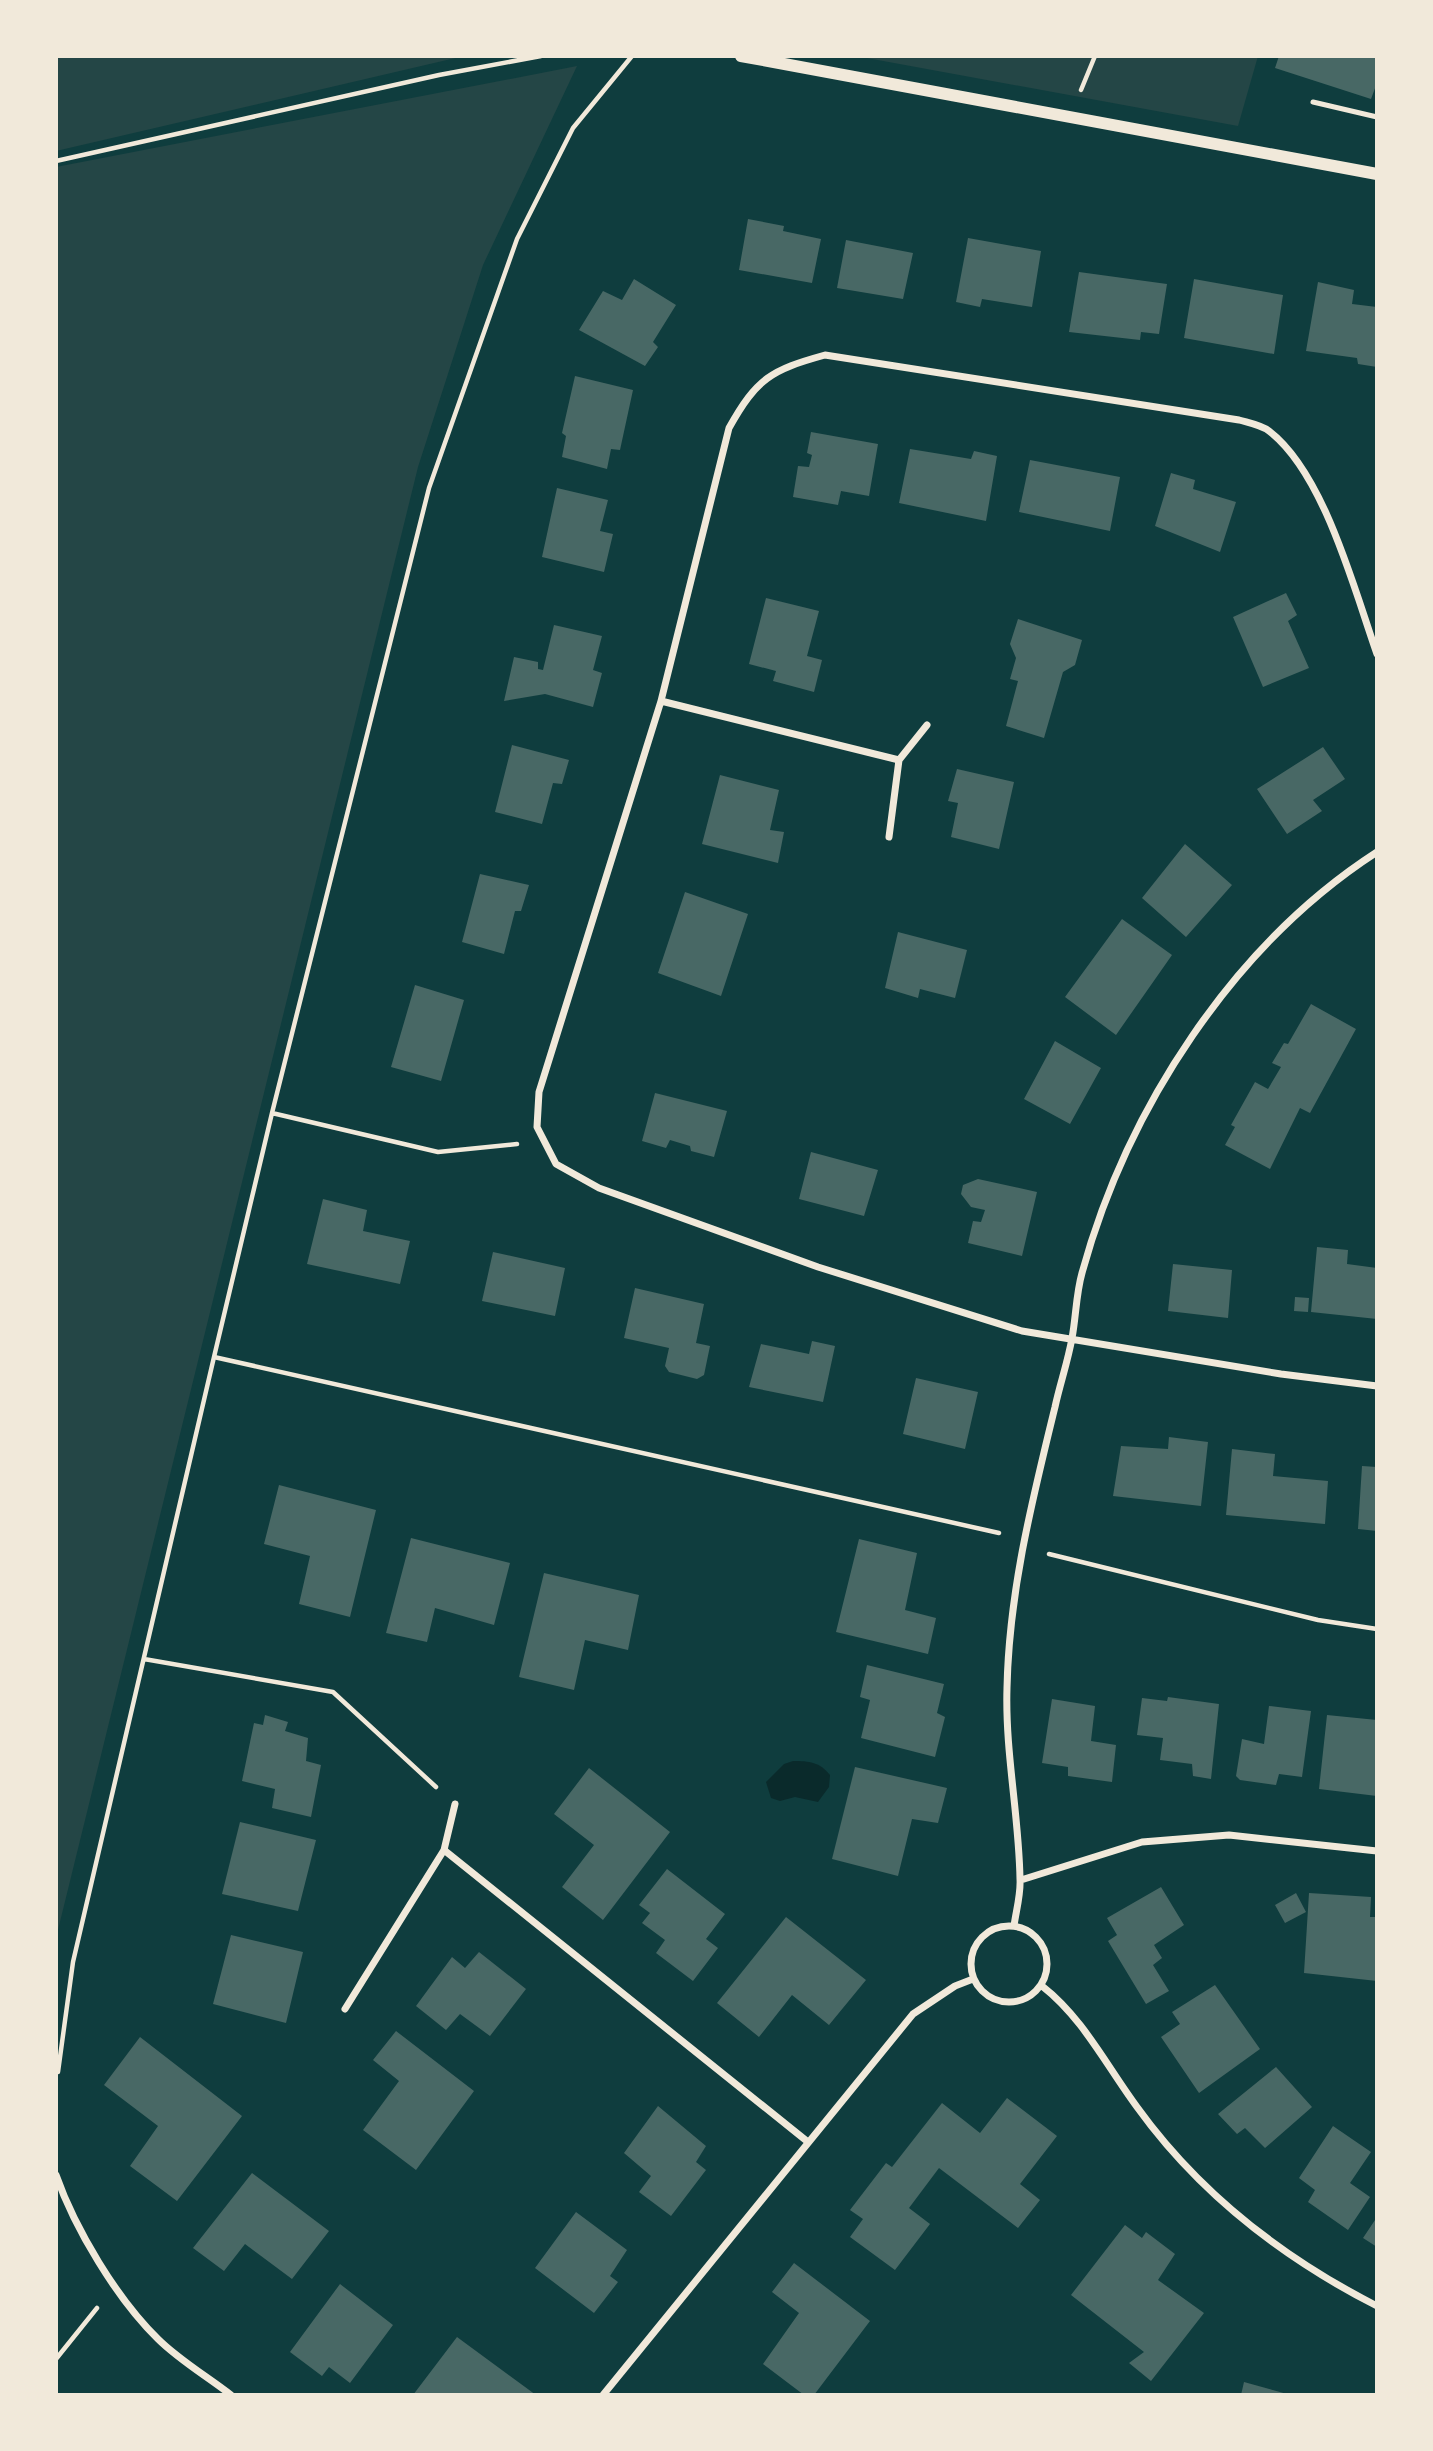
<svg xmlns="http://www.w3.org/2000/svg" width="1433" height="2451" viewBox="0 0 1433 2451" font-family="'Golos Text',sans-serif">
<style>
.green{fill:#244646}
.water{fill:#0a2a2b}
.building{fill:#486865}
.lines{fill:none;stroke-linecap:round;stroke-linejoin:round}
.path{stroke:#f1e9da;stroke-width:4.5}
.service{stroke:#f1e9da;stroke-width:5}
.minor{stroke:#f1e9da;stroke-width:7}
.tertiary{stroke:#f1e9da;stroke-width:12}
</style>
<rect width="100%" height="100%" fill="#0f3d3e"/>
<path class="green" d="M56 56H464L56 151Z
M856 56H1258L1238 126Z
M577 66 483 265 418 467 56 1938V167Z"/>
<path class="water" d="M793 1761C809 1761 820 1762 830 1775L829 1787 818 1802 795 1797 780 1801 771 1798 766 1782 784 1764Z"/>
<path class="building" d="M1279 56H1377V83L1371 99 1275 68Z
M748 219 784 226 783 231 821 239 812 283 739 270Z
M968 238 1041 251 1032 307 982 299 980 307 956 302Z
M846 240 913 253 903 299 837 288Z
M1079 272 1167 284 1159 334 1141 332 1140 340 1069 332Z
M634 279 676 305 653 342 658 347 645 366 579 330 603 291 622 300Z
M1194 279 1283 295 1274 354 1184 338Z
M1318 282 1354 290 1352 304 1377 307V367L1358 364 1357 358 1306 351Z
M575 376 633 390 620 450 611 449 607 469 562 457 566 436 562 433Z
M811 432 878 444 869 496 841 491 838 505 793 497 798 466 809 467 812 455 807 453Z
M910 449 971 459 974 451 997 456 986 521 899 503Z
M1030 460 1120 477 1110 531 1019 512Z
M1171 473 1195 480 1193 489 1236 502 1220 552 1155 526Z
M557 488 608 500 600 531 613 534 604 572 542 557Z
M1286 593 1297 615 1288 621 1309 668 1263 687 1233 617Z
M766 598 819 611 807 656 822 660 814 692 773 681 776 671 749 664Z
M1018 619 1082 640 1075 665 1063 672 1044 738 1006 726 1018 681 1010 679 1016 658 1010 644Z
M554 625 602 636 593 670 602 673 593 707 545 694 504 701 514 657 538 662V669L543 670Z
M512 745 569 760 562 784 553 783 542 824 495 812Z
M1323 747 1345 779 1313 800 1322 811 1287 834 1257 789Z
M957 769 1014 782 999 849 951 837 958 803 948 801Z
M720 775 779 790 770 830 784 832 778 863 702 844Z
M1185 844 1232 885 1186 937 1142 898Z
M480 874 529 885 521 911H515L504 954 462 942Z
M685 892 748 914 721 996 658 973Z
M1122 919 1172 955 1116 1035 1065 997Z
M898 932 967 950 955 998 920 989 918 998 885 988Z
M415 985 464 1000 441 1081 391 1067Z
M1311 1004 1356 1029 1310 1113 1300 1108 1270 1169 1225 1145 1235 1127 1231 1125 1255 1082 1268 1089 1281 1067 1272 1063 1284 1043 1288 1044Z
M1055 1041 1101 1068 1070 1124 1024 1099Z
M655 1093 727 1111 714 1157 691 1151 690 1146 670 1140 666 1148 642 1141Z
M811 1152 878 1170 864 1216 799 1199Z
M978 1179 1037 1192 1022 1256 968 1243 973 1221 981 1222 985 1210 971 1207 961 1194 963 1185Z
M323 1199 367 1210 363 1231 410 1241 400 1284 307 1264Z
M1317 1247 1348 1250 1347 1264 1377 1268V1319L1311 1312Z
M493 1252 565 1268 555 1316 482 1301Z
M1173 1264 1232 1270 1228 1318 1168 1311Z
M635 1288 704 1304 696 1343 710 1346 704 1375 697 1379 669 1372 665 1366 669 1348 624 1338Z
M1295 1297 1309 1298 1308 1312 1294 1311Z
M812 1341 835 1346 823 1402 749 1387 761 1344 809 1354Z
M916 1378 978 1392 965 1449 903 1434Z
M1169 1437 1208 1442 1201 1506 1113 1496 1121 1446 1168 1449Z
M1232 1449 1275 1454 1273 1476 1328 1481 1325 1524 1226 1515Z
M1362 1466 1377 1467V1531L1358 1529Z
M279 1485 376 1510 350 1617 299 1604 310 1556 264 1544Z
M411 1538 510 1563 494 1625 435 1608 427 1642 386 1633Z
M859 1539 917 1553 905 1610 936 1618 928 1654 836 1632Z
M544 1573 639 1595 628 1650 585 1640 574 1690 519 1677Z
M867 1665 944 1684 937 1713 945 1717 935 1757 861 1738 870 1700 860 1697Z
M1168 1697 1219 1704 1211 1779 1193 1776 1192 1764 1160 1760 1163 1738 1137 1735 1142 1698 1167 1701Z
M1052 1699 1095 1706 1091 1741 1116 1745 1112 1782 1068 1776V1767L1042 1763Z
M1269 1706 1311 1711 1302 1777 1279 1774 1276 1785 1240 1780 1236 1776 1242 1739 1264 1744Z
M265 1715 288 1722 285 1731 308 1738 306 1761 321 1765 311 1817 272 1808 275 1789 242 1781 254 1723 263 1725Z
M1327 1715 1377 1720V1796L1319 1789Z
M855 1767 947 1788 938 1823 912 1819 898 1876 832 1859Z
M589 1768 670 1832 603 1920 562 1887 594 1845 554 1814Z
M240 1822 316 1840 298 1911 222 1894Z
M667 1869 725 1914 706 1939 718 1948 693 1981 656 1953 665 1940 642 1923 650 1913 639 1905Z
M1161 1887 1184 1925 1154 1945 1162 1958 1153 1965 1169 1991 1146 2004 1108 1941 1117 1935 1107 1918Z
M1296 1893 1306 1912 1285 1923 1275 1905Z
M1309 1893 1371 1897 1370 1917H1377V1981L1304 1973Z
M786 1917 866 1980 829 2025 792 1995 759 2037 717 2003Z
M231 1935 303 1952 286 2023 213 2004Z
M479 1952 526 1989 490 2036 460 2014 446 2030 416 2006 452 1957 465 1968Z
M1215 1985 1260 2049 1199 2093 1161 2037 1180 2024 1172 2012Z
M396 2031 474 2091 416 2170 363 2130 399 2081 373 2060Z
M140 2037 242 2116 177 2201 130 2166 158 2126 104 2085Z
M1276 2067 1312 2107 1265 2148 1245 2128 1237 2134 1218 2114Z
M1007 2098 1057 2136 1020 2184 1040 2200 1018 2228 939 2168 909 2208 930 2224 895 2270 850 2237 863 2219 850 2210 886 2163 892 2167 942 2103 980 2133Z
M658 2106 706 2146 696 2162 706 2170 671 2216 639 2192 651 2176 624 2153Z
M1333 2126 1371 2152 1350 2183 1370 2197 1348 2230 1308 2202 1315 2190 1299 2178Z
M252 2173 329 2231 292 2279 245 2244 224 2271 193 2248Z
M576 2212 627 2250 610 2276 618 2282 594 2313 535 2268Z
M1377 2217V2247L1363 2238Z
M1125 2225 1142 2238 1146 2232 1175 2254 1158 2280 1204 2313 1151 2381 1129 2363 1144 2352 1071 2295Z
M794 2263 870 2321 814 2395H804L763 2364 799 2313 772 2292Z
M340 2284 393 2325 350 2383 329 2367 322 2376 290 2352Z
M457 2337 536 2395H413Z
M1244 2382 1287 2394V2395H1241Z"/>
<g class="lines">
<path class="path" d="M1081 90 1095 56
M56 161 439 75 541 56
M272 1113 438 1152 517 1144
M214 1357 999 1533
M1049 1554 1318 1620 1377 1629
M144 1659 333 1692 436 1787
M58 2072 73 1962 214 1357 272 1113 429 488 517 239 573 128 632 56
M56 2359 97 2308"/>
<path class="service" d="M1313 102 1377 117"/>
<path class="minor" d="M1377 654C1354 589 1324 473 1269 431 1261 425 1249 423 1239 420L825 355C771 370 757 378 729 428L661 701 539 1092 537 1127 556 1164 599 1188 818 1267 1022 1331 1281 1374 1377 1386
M661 701 899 760 927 725
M889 837 899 760
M455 1804 444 1850 808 2142
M1021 1880 1142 1842 1229 1835 1377 1851
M971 1964a38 38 0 1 1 76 0a38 38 0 1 1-76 0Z
M1014 1926C1016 1911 1021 1894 1020 1879 1019 1815 1005 1752 1007 1688 1009 1592 1032 1501 1055 1407 1060 1384 1068 1361 1072 1338 1076 1317 1076 1294 1082 1273 1127 1109 1233 945 1377 852
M1042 1986C1083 2018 1106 2065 1137 2107 1199 2193 1283 2258 1377 2306
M345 2009 444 1850
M56 2175C75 2229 117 2299 158 2339 179 2360 208 2377 231 2395
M603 2395 913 2014 955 1986 973 1979"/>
<path class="tertiary" d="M741 56 1377 174"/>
</g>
<rect width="1433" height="2451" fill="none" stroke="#f1e9da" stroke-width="116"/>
</svg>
